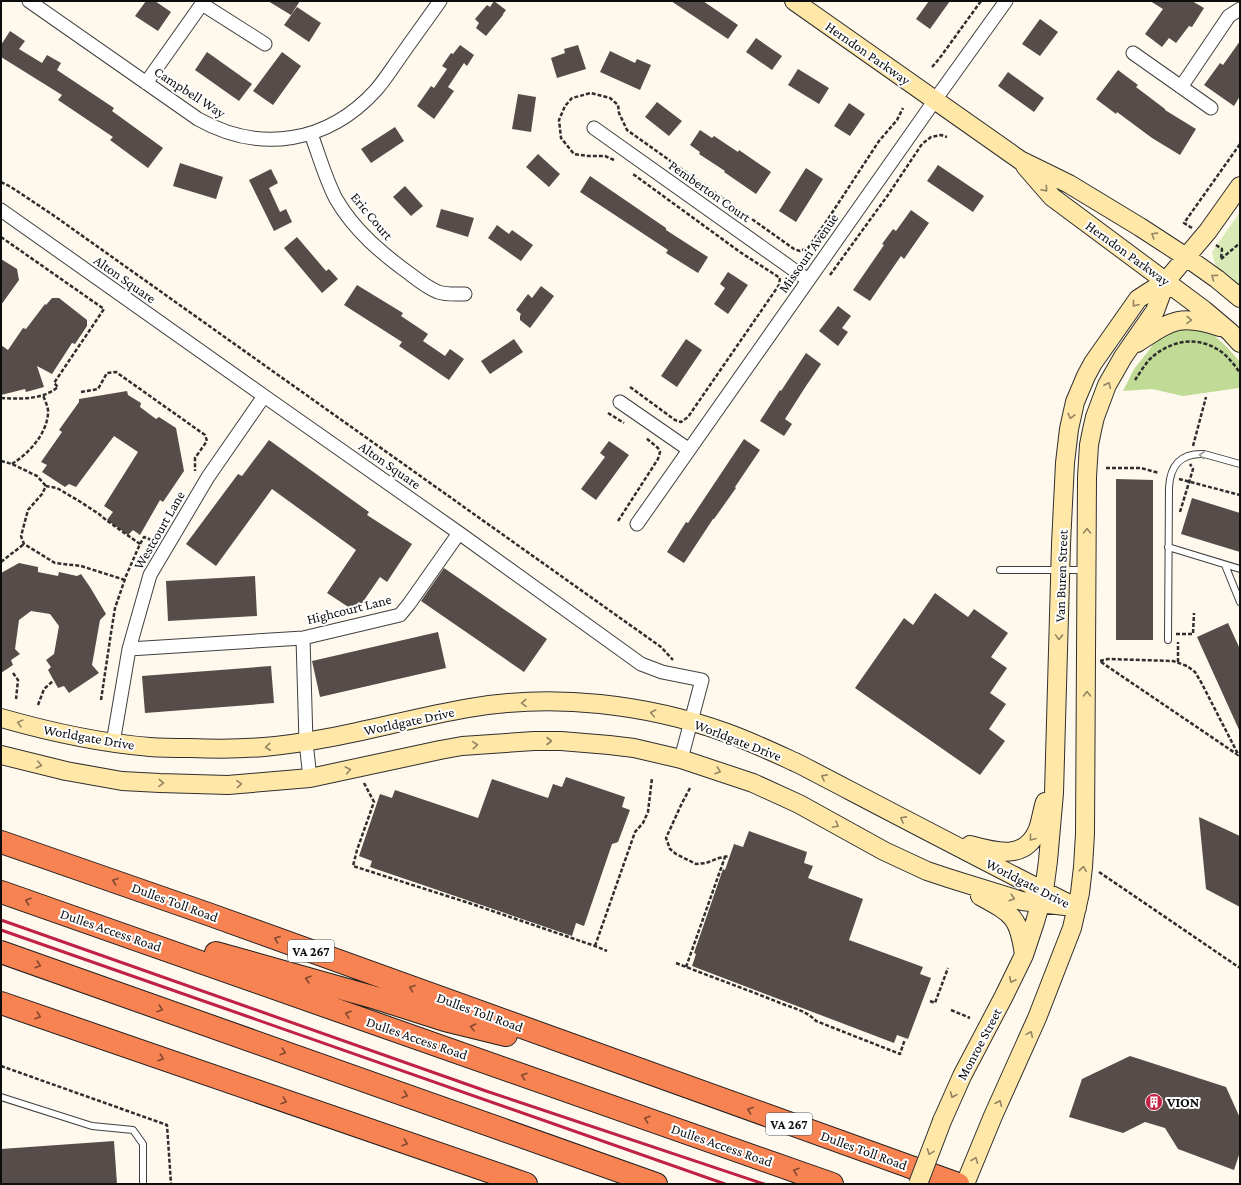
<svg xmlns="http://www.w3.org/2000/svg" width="1241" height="1185" viewBox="0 0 1241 1185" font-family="'Crimson Pro',serif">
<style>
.green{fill:#daeab6}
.forest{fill:#c0db95}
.building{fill:#564c49}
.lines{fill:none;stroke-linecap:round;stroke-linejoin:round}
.lane-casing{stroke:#404040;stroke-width:8}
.street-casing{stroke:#404040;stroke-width:15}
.secondary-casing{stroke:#2f2f2f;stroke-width:20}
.highway-casing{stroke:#1e1e1e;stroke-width:24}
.path{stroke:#2f2f2f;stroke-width:2.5;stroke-dasharray:4 2;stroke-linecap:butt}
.lane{stroke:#fff;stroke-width:6}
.street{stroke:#fff;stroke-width:13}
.secondary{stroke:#ffe7a8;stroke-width:18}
.highway{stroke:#f78353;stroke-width:22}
.rail{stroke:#c02244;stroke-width:3}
.secondary-bridge-casing{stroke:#2f2f2f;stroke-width:20;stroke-linecap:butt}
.secondary-bridge{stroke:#ffe7a8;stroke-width:18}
.oneway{stroke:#928562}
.oneway2{stroke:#9e9e9e}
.oneway3{stroke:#824830}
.labels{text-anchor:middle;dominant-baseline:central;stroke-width:4;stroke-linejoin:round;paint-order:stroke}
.shield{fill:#fff;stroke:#565656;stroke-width:1}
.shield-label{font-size:13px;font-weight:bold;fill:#0d0d0d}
.street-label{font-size:14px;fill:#0d0d0d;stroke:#fff}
.poi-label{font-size:14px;font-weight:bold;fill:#0d0d0d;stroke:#fff;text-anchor:start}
</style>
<rect width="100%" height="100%" fill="#fff9ed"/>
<path class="green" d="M1240 212V287L1216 268 1212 252Z"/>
<path class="forest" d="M1171 319 1208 330 1227 347 1240 362 1239 388 1183 396 1152 389 1123 391 1134 369 1150 349 1158 335Z"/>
<path class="building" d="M146 1H155L171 12 158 31 135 16Z
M268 1H300L291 15Z
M494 1 506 10 503 14V15L486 36 476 28 479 23 475 19 487 5 490 7Z
M671 1H703L738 25 728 39Z
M929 1H950L930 29 916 19Z
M1150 1H1192L1204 8 1192 27 1189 26 1176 43 1169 38 1162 47 1145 34 1163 9Z
M297 7 321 23 309 42 284 25Z
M1040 19 1058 32 1040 56 1022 44Z
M10 31 25 41 19 49 42 63 47 55 61 63 57 70 114 108 112 111 163 148 148 168 110 140 113 137 58 100 62 95 1 57V45Z
M756 38 782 56 772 70 746 52Z
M1240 41V96L1234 106 1204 85 1220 63 1223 65Z
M460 45 474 55 467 66 464 63 448 87 454 91 434 119 417 106 431 86 434 88 447 69 442 66 451 53 453 54Z
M578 45 586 69 557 78 551 58 565 53 564 49Z
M610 51 635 63 637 59 651 65 640 90 600 72Z
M207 52 252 84 239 101 195 70Z
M282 52 301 66 273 105 253 91Z
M798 69 829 88 819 104 788 85Z
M1118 70 1138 85 1136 87 1165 109V110L1196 129 1180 155 1152 138 1117 112 1116 114 1096 99Z
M1008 72 1044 98 1034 112 998 86Z
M518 94 536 97 531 132 512 129Z
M657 102 682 121 669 136 645 117Z
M849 103 865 114 850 136 834 126Z
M395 127 404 141 371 163 361 149Z
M700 130 712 138 714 136 738 152 739 150 771 172 756 194 724 172 725 171 699 154 700 152 690 145Z
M538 154 560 174 549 187 526 167Z
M180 163 223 177 216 199 173 186Z
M938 165 984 196 973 212 927 181Z
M806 168 823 179 796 222 779 211Z
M271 169 278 183 269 188 280 212 286 209 292 222 274 231 249 180Z
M590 176 666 228V230L708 257 698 273 666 253 668 250 580 192Z
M405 186 423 206 411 216 393 197Z
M441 209 474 218 468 237 436 227Z
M911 210 929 223 904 259 901 256 870 301 853 290 884 245 882 244 893 229 896 231Z
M497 225 509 234 512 230 533 245 521 261 488 238Z
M297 237 326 271 329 269 338 279 322 293 284 248Z
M1 259 17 269 19 280 1 305Z
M728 272 748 285 728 314 714 304 725 288 720 284Z
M357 285 403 313 401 316 428 334 423 341 445 356 450 349 464 359 449 380 399 346 402 342 344 305Z
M541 286 554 296 530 328 520 320V316L521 314 516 310 528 294 532 298Z
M52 298H59L87 320V326L75 344 72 343 52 374 37 366 44 387 26 392 25 389 1 395V345L8 350 23 328 26 329 45 304 46 305Z
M838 306 851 316 842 328 848 332 838 346 819 331Z
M514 339 523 352 490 374 481 361Z
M686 339 702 350 677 387 661 376Z
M806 353 821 364 806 386 785 419 792 424 784 436 760 421 780 390 781 391Z
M127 391 128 395 141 403 140 407 156 419 159 417 176 428 184 471 163 502 160 500 140 535 133 530 128 535 107 520 113 512 104 506 138 452 114 436 76 487 69 484 65 487 42 472 47 465 41 462 62 432 59 430 79 402V399Z
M744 439 760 450 735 487 736 488 714 519H713L684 563 667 552 686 522 688 523Z
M269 440 369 512 367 515 412 544 387 582 380 577 356 612 327 593 356 550 272 489 216 566 186 544 238 474 242 476Z
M609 441 629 455 596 500 581 489 605 457 600 453Z
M1116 479 1153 480V640H1116Z
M1192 498 1240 513V552L1181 534Z
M19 563 38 567V572L58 576 59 572 77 576 81 574 90 587 106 614 100 620 92 665 99 673 69 693 64 686 58 688 48 670 51 667 46 660 54 654 59 626 50 614 31 611 19 620 15 649 20 654 11 660 13 665 1 673V573Z
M444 568 547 639 524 672 421 601Z
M255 576 257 616 168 621 166 581Z
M935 593 968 617 974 609 1008 633 991 657 1007 668 990 693 1006 704 989 729 1005 741 980 775 855 688 904 618 913 625Z
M1228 623 1240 649V732L1197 637Z
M438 632 446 668 320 697 312 661Z
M271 666 274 703 145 713 142 676Z
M566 777 625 797 622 807 630 810 618 842 612 844 584 926 576 923 572 936 370 867 372 861 359 856 380 794 392 798 395 790 478 818 492 779 548 798 553 784 562 787Z
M1199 817 1240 836V907L1206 889Z
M749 831 807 852 804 863 813 866 808 878 863 899 849 940 923 967 920 974 931 978 908 1039 897 1035 894 1043 692 966 696 954 694 953 723 869 725 870 734 844 743 847Z
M1130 1056 1226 1087 1240 1118V1152L1234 1170 1178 1149 1165 1128 1145 1122 1123 1133 1069 1117 1082 1079Z
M114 1141 117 1184H1V1149Z"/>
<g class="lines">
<g class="lane-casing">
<path id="lane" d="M1168 547 1240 569
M1225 565 1240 602
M1000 570H1084
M1168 640 1169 488C1170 465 1181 453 1204 454L1240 464
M1 1097 92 1126 133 1130 143 1144V1184"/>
</g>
<g class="street-casing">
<path id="street" d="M29 1 198 119C260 154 328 143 376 90 384 81 391 70 398 60 412 40 426 21 440 1
M202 4 265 44
M1133 53 1211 108
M146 83 204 1
M1181 87 1229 16 1240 9
M594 128 808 280
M311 134C319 155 325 178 336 199 354 230 381 253 410 274 419 281 428 288 438 292 447 295 456 294 465 294
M1 210 264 396 459 533 641 664 662 672 702 680 681 759
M620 402 688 449
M637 524 935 100 1006 1
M303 638 306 742 310 778
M129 649 303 638 400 615 409 604 459 533
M113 743 129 649 150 575 208 477 264 396"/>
</g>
<g class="secondary-casing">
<path id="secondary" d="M794 1 1020 160 1069 184 1140 227 1186 257 1217 279 1240 298
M1025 166 1052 197 1204 310 1230 332 1240 343
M1137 343C1171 321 1179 313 1220 327
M1 718C50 732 99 743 150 747 163 748 177 748 190 748 215 749 240 749 264 747 334 741 400 720 469 708 554 693 647 704 727 733 752 742 775 753 799 764 891 812 984 861 1077 908
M1 755 66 771 122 781 160 783 228 785 310 778 440 750 462 746 534 741H561L609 745 634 748 681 759 753 783 799 804 884 851 927 871 948 878 1022 901 1065 906
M970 845C995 852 1026 861 1038 829 1041 821 1042 811 1045 802
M980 896C1013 914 1019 917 1024 955
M942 1121 962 1076 1004 996 1024 955 1035 922 1044 891 1048 861 1054 793 1061 544 1065 463 1069 429 1075 402 1086 376 1093 363 1138 299 1166 281 1208 231 1240 186
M965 1184 993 1116 1037 1018 1072 928 1080 893 1083 867 1085 834 1087 477 1089 445 1092 430 1095 417 1107 385 1123 357 1155 311 1166 281"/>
</g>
<g class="highway-casing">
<path id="highway" d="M1 842 208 914 958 1184
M1 892 832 1184
M1 952 656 1184
M216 953 376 998 445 1020 506 1035
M1 1003 526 1184"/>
</g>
<path class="path" d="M932 67 939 59 981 1
M614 160 605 156H588L574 154 561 138 559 120 565 106 572 98 591 93 610 98 618 105 619 113 627 130 794 249 800 251 808 248 826 222 879 141 897 120 903 108
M1 182 11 187 53 215 661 647 673 660
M1192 228 1184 223 1240 144
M1 237 104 309 54 383 58 387C42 400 21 399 1 398
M1216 245 1222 249 1221 259
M1221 259 1240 243
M830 275 888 195 922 144 931 137 941 135 947 137
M1135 380C1139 374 1144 366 1149 360 1167 342 1194 335 1217 349 1226 354 1234 364 1240 373
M630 387 675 420 681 422 688 417 779 285 780 278 740 252 633 174
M81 392 98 389 107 373 116 372 205 435 207 441 195 458V471
M608 413 624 423
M1193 446 1206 397
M1 461 12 464 37 476 46 486
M12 464C29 453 46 435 48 414 49 408 45 401 43 395
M1106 468H1141L1159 473
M1179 479 1240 495
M1180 512 1193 469 1190 464
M618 521 658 459 660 452 658 448 646 438
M1 562 24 544
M125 580 81 566 55 563 24 544 21 536 28 510 42 494 46 486 57 488 79 501 99 514 106 520 140 544
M1176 634H1193L1194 613
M1100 661 1108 659 1173 661 1187 666 1195 672 1201 682 1239 756
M1101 662 1238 755
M1178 662V642
M13 673 18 680 16 699
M101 700 111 633 115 608 126 576 140 544 144 537 154 541 155 539
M38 705 44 689 53 681
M364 783 374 802 357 850 353 866 469 903 595 946 607 951
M690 788 682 803 666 838 670 849 676 854 696 864 706 863 719 858 729 856
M1099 872 1240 968
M595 946 635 832 643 823 648 812 652 778
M676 963C711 977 746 989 780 1003 793 1008 807 1011 816 1021L900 1054 905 1039
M686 967 725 857
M930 1001 935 1003 948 968
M951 1010 970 1018
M1 1066 167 1125 171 1184"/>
<use href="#lane" class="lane"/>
<use href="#street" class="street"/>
<use href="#secondary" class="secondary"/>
<use href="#highway" class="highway"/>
<path class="rail" d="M1 920 486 1091 764 1184
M1 930 725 1184"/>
<g class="secondary-bridge-casing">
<path id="secondary-bridge" d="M918 1184 942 1121"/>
</g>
<use href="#secondary-bridge" class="secondary-bridge"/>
</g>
<defs><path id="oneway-chevron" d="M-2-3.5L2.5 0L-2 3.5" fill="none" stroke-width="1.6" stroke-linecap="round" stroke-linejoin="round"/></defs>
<g class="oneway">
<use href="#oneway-chevron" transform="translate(1045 189) rotate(49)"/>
<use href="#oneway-chevron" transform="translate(1154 235) rotate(-148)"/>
<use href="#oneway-chevron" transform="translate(1214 277) rotate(-144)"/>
<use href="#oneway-chevron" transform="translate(1135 304) rotate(128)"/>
<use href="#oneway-chevron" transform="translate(1189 320) rotate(2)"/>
<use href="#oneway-chevron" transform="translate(1108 385) rotate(-65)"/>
<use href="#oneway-chevron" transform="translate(1071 416) rotate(103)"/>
<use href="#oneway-chevron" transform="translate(1087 531) rotate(-90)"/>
<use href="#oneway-chevron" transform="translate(1059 637) rotate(92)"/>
<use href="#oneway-chevron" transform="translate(1087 694) rotate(-90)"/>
<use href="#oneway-chevron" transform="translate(524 703) rotate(178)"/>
<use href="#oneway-chevron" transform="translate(653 713) rotate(-169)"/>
<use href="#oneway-chevron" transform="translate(20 723) rotate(-165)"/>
<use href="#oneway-chevron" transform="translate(549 741)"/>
<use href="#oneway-chevron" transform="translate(475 745) rotate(-5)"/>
<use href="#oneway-chevron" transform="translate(268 747) rotate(174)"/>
<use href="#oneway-chevron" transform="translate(39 765) rotate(13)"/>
<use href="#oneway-chevron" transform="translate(348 770) rotate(-11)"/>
<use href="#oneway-chevron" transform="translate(718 771) rotate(19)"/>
<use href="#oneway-chevron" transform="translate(824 777) rotate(-152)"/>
<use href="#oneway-chevron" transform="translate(161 783) rotate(3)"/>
<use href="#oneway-chevron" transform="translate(239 784) rotate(-4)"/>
<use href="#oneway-chevron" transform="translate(903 819) rotate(-152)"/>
<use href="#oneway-chevron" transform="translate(836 825) rotate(30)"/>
<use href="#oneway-chevron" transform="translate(1032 838) rotate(128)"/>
<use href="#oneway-chevron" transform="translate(1083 869) rotate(-84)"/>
<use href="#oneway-chevron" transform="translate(1012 898) rotate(17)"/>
<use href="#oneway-chevron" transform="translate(1012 980) rotate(116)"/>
<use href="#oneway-chevron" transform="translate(1030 1034) rotate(-66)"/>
<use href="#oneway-chevron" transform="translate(953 1095) rotate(113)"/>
<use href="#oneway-chevron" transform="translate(999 1103) rotate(-67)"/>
<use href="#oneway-chevron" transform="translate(930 1152) rotate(111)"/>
<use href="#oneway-chevron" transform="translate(975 1160) rotate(-68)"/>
</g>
<use class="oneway2" href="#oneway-chevron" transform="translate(1202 455) rotate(-174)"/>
<g class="oneway3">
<use href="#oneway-chevron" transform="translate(115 881) rotate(-160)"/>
<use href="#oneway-chevron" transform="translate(28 901) rotate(-161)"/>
<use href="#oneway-chevron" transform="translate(277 939) rotate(-160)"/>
<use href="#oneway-chevron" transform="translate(38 965) rotate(19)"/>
<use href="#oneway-chevron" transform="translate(308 979) rotate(-164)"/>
<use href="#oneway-chevron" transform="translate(412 988) rotate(-160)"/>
<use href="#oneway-chevron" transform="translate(160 1009) rotate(19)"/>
<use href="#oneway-chevron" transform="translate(348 1014) rotate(-161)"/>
<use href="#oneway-chevron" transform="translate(38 1016) rotate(19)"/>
<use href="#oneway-chevron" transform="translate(473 1027) rotate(-166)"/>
<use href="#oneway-chevron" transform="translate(283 1052) rotate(19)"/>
<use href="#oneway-chevron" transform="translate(161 1058) rotate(19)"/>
<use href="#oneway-chevron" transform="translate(524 1076) rotate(-161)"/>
<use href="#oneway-chevron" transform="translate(405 1095) rotate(19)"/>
<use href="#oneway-chevron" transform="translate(284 1101) rotate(19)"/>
<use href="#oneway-chevron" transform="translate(750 1110) rotate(-160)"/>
<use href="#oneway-chevron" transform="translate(647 1119) rotate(-161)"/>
<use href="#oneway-chevron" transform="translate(405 1143) rotate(19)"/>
<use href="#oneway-chevron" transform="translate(796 1171) rotate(-161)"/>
</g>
<defs>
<g id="building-disc" transform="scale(0.9)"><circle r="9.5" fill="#c02244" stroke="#fff"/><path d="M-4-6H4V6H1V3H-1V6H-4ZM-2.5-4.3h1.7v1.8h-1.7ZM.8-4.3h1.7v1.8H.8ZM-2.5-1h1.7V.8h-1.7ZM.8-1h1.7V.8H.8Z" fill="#fff"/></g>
</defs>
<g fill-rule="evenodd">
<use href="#building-disc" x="1154" y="1102"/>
</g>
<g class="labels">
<g class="shield">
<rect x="288" y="940" width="46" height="22" rx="3"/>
<rect x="766" y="1113" width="46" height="22" rx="3"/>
</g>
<g class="shield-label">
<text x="311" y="951">VA 267</text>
<text x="789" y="1124">VA 267</text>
</g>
<g class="street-label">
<text transform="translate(868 53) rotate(35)">Herndon Parkway</text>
<text transform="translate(190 92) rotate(33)">Campbell Way</text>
<text transform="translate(710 191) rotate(35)">Pemberton Court</text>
<text transform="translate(372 216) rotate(50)">Eric Court</text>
<text transform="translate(808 253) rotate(-55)">Missouri Avenue</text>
<text transform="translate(1128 253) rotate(36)">Herndon Parkway</text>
<text transform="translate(125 279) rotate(35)">Alton Square</text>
<text transform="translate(390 465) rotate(35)">Alton Square</text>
<text transform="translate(159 530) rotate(-60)">Westcourt Lane</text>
<text transform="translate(1061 576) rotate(-88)">Van Buren Street</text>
<text transform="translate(349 609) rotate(-14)">Highcourt Lane</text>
<text transform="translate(409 721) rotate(-12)">Worldgate Drive</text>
<text transform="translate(89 737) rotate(10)">Worldgate Drive</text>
<text transform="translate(738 740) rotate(21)">Worldgate Drive</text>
<text transform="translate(1028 883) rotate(27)">Worldgate Drive</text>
<text transform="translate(175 902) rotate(20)">Dulles Toll Road</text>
<text transform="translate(111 930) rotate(19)">Dulles Access Road</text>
<text transform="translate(480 1012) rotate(20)">Dulles Toll Road</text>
<text transform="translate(417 1038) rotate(19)">Dulles Access Road</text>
<text transform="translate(979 1044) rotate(-62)">Monroe Street</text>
<text transform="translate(722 1145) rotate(19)">Dulles Access Road</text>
<text transform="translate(864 1150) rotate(20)">Dulles Toll Road</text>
</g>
<g class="poi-label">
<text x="1167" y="1102">VION</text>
</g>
</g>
<rect width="1241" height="1185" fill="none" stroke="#0d0d0d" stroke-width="4"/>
</svg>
